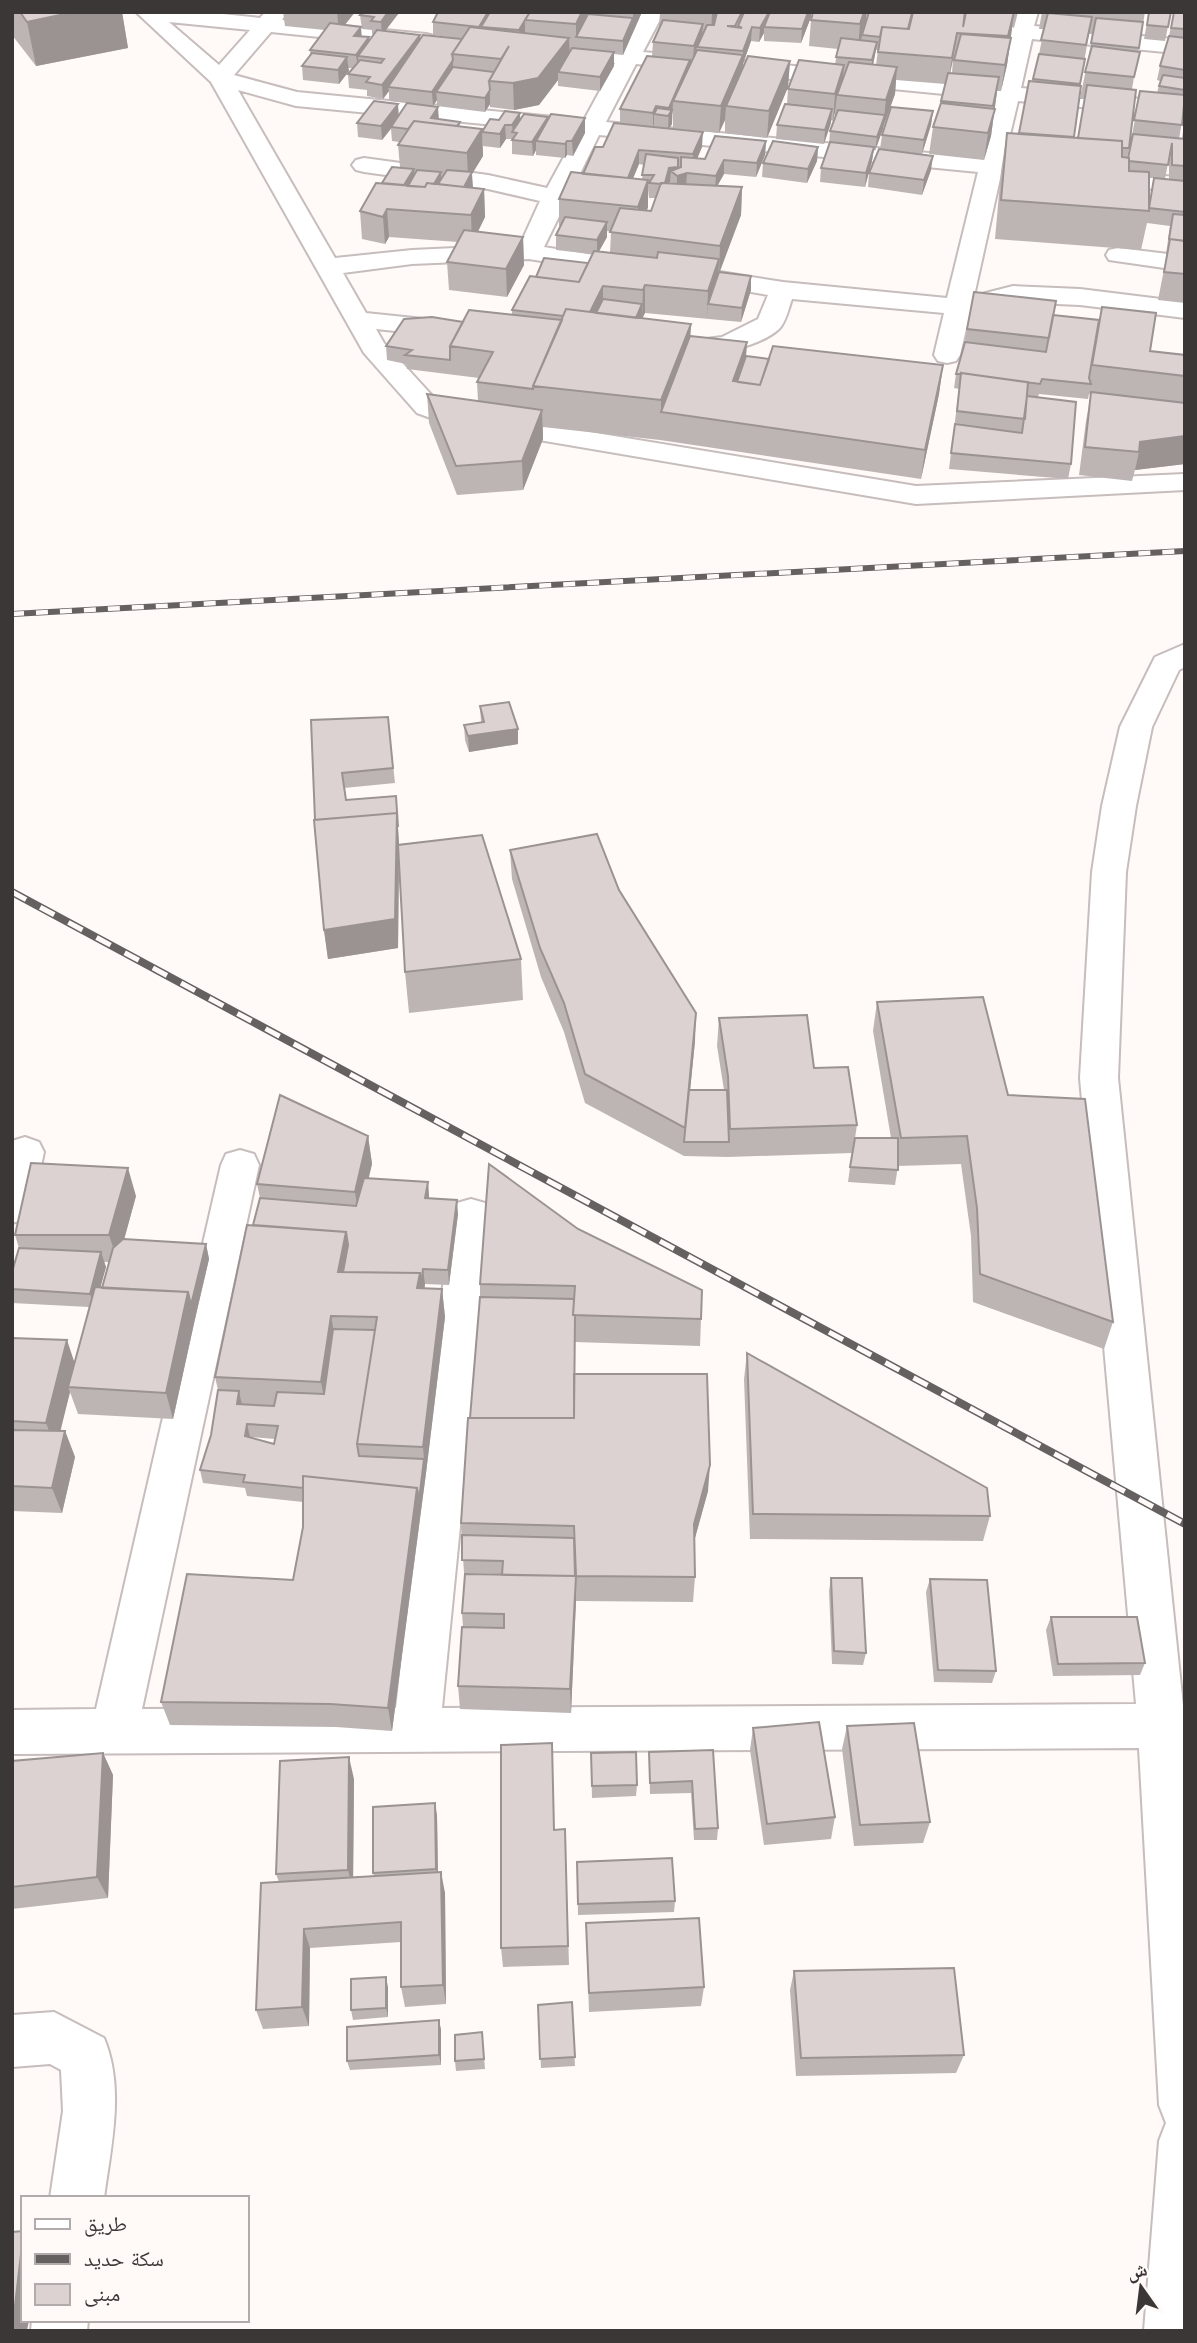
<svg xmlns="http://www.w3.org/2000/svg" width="1197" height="2343" viewBox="0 0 1197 2343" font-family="Jost,'Noto Naskh Arabic',sans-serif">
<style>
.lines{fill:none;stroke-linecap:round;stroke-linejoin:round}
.minor-casing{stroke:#c6bdbc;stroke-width:4}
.minor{fill:#fff;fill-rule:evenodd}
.rail-far1-casing{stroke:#656161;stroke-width:6}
.rail-casing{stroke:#656161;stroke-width:8}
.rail-far1{stroke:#fff9f8;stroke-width:4.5;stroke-dasharray:12;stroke-linecap:butt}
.rail{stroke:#fff9f8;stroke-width:5;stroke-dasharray:16;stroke-linecap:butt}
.wall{fill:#bdb5b4;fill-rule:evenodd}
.shaded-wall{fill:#9a9392}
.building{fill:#dcd2d1;stroke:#9a9392;stroke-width:2;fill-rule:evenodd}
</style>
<rect width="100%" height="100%" fill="#fff9f8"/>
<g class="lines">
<g class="minor-casing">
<path id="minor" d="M136 12H204L260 18 265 12H287L282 20 426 34 434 36 437 41 434 46 426 48 271 32 234 75 297 92 584 120 615 63 563 61 555 59 552 54 555 49 563 47 622 50 642 12H664L643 52 999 85 1010 37 953 31 950 26 953 21 961 20 1013 24 1016 12H1038L1034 26 1185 40V54L1032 39 1021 88 1185 103V117L1018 101 1004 160 1185 178V192L1001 174 974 296 1013 286 1080 289 1185 302V318L1080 305 1013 302 970 312 960 355 956 361 947 363 938 361 934 355 944 313 792 299C789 307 786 322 779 329 760 347 700 361 675 355L671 349 675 343 722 337 758 319 768 295 692 282 688 277 692 272 701 269 783 282 947 298 978 172 599 135 544 247 650 264 654 269 650 274 641 277 529 259 412 264 343 273 366 313 462 323 466 329 462 335 453 337 376 329 384 343 437 401 457 410 916 486 1185 474V490L916 504 450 425 417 413 364 353 211 82ZM169 22 250 30 219 65ZM636 64 995 99 981 158 606 122ZM238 90 296 106 577 133 547 188 488 175 364 158 356 160 352 165 356 170 364 172 488 189 540 201 520 245 412 250 335 258Z
M1118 248 1185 256V271L1109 260 1106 255 1109 250Z
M1185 644V667L1179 670 1152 727 1136 806 1126 872 1118 1078 1185 1725V2331H1144L1159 2141 1166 2123 1159 2105 1139 1748 12 1754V1710L96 1709 221 1165 226 1154 240 1150 254 1154 259 1165 142 1709 396 1708 451 1214 457 1203 471 1199 485 1203 491 1214 442 1708 1136 1704 1080 1078 1092 872 1102 806 1120 727 1155 657Z
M25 1137 39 1142 44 1152 32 1208 26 1219 12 1223V1141Z
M54 2012 104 2038C125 2088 111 2146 104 2198H50L63 2111 61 2070 50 2064 12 2067V2015Z
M32 2320H88L87 2331H31Z"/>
</g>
<use href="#minor" class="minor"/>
<g class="rail-far1-casing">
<path id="rail-far1" d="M12 614 1185 551
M12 892 14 893"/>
</g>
<g class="rail-casing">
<path id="rail" d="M12 892 1185 1524"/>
</g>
<use href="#rail-far1" class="rail-far1"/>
<use href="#rail" class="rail"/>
</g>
<path class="wall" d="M12 12H122L128 48 36 66 12 35Z
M283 12H355L345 25 369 42 374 34H372V30L362 29 360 15 363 12H399L385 31 420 35V40L462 39 433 35V22L438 12H642L623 55 614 54V66L600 91 558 86V80L539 105 514 110 490 107V104L485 112 437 106V100L433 106 389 101V91L383 99 367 96V90L349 88 348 74 352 68H348L349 71 339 84 303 80 302 66 310 55V50L325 30 285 26Z
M660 12H811V17L801 43 764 41V33L759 42 751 41 743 64V68L790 61 788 87 767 138 725 133V120L719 133 673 128V112L672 114V124L669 129 702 147 697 158 705 159 766 141 765 155 756 177 724 174 717 186 742 187 741 215 719 272 751 290 741 322 645 313 642 318 691 324 690 336 747 342 746 356 769 359 943 365 939 394 921 479 660 440 543 427V439L523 490 457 495 429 423 427 394 478 401 477 382 479 378 407 369 406 364 387 360 386 346 463 322 512 315V310L536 277 588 263 592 254 556 250V235L561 226H559V199L583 174 603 147 654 127V124L653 127 620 123V109L689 67 693 60 652 56 653 42 659 28ZM639 164 644 165 642 179 633 178ZM648 189 649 198H656L651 211H647L648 207ZM607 231 611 232 610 253 599 251 607 237Z
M913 12H1018L1014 28 1012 27 1007 65 1001 91H997L991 136 984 160 929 154 933 127 941 103 945 84 896 80 895 94 875 151 874 150 872 161 865 187 820 182 821 168 829 145 830 131 835 119V112L833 121 831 120 824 144 776 139 777 125 787 104 788 89 835 64 838 49 809 46 811 20 866 23ZM876 50H878L876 65H873ZM953 59 952 73H950Z
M1042 12H1145L1132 89 1129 148 1127 158H1128L1140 91 1157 93 1160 81 1157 80 1160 66 1169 36 1174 12H1185V104L1179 139H1182L1185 115V181L1169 179V158L1165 179 1185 181V303L1158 300 1167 254H1166L1170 226 1147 223 1141 250 995 239 1001 171 1007 133H1019L1039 54 1044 29H1039ZM1089 34H1093L1080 99H1085L1078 138 1074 137 1080 85ZM1149 178H1154L1149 205Z
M1149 12H1171L1165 41 1144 39Z
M933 111 931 125 922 154 880 149 882 135Z
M399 115 460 122V126L482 129 483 156 472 174V188L484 189 485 217 478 232 523 237 524 265 507 297 449 290 447 262 458 242 389 237 385 244 362 239 360 211 382 183 400 167 398 145 399 142 392 141 391 129 382 140 358 137 357 123Z
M520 119 548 120 585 133 573 156 567 155 565 158 536 155V150L533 156 512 154V139H506L500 148 483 146 482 132 499 120Z
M818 147 817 161 807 183 762 177 763 163Z
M931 170 922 195 868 187 869 173Z
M1053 315 1150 351 1185 355V464L1135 470 1132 481 1079 475 1086 421 1091 394H1089L1088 399 1039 394 1038 397 1071 464 1068 479 949 469 959 389 954 388 956 374 965 342 967 329Z
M480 706 518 744 469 752 465 740 464 725 481 722Z
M388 717 395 783 344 788 346 800 396 796 399 845 521 959 523 1000 409 1013 405 972 399 871 398 948 328 959 324 930 315 820 311 720Z
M510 850 695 1041 690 1090H724L717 1046 719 1018 814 1068 857 1125 855 1138H891L873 1031 877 1002 1008 1095 1113 1322 1104 1349 973 1302 971 1236 961 1164 898 1166 895 1185 848 1182 852 1153 728 1157 684 1156 585 1103 564 1032 541 977 512 879Z
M368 1136 372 1164 368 1178 428 1182 429 1198 458 1214 449 1285 425 1284 424 1289H442L445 1317 426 1473 392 1731 336 1727 170 1725 161 1702 293 1580 303 1527V1502L247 1496 245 1488 203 1483 200 1470 211 1435 218 1390 215 1377 260 1198 257 1184ZM250 1437 275 1439 274 1444Z
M489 1164 701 1319 700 1346 575 1342V1374L708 1491 694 1541 695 1577 693 1602 576 1601V1600L571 1713 460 1709 458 1686 463 1627 462 1613 502 1574 464 1573 461 1523 480 1297V1284Z
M136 1196 124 1239 206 1244 209 1259 195 1319 173 1419 78 1414 70 1392 60 1430 65 1431 75 1457 62 1513 12 1511V1338L75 1363 89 1307 12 1303V1272L19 1248 15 1235ZM104 1262H109L102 1288 100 1287 106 1267Z
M747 1353 990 1516 983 1541 750 1539 744 1379Z
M831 1578 866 1653 863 1665 832 1664 829 1591Z
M930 1579 996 1671 992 1683 934 1682 926 1592Z
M1051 1617 1145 1663 1140 1675 1053 1676 1046 1630Z
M847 1726 930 1822 923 1843 854 1846 842 1749Z
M753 1728 835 1817 831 1839 764 1845 750 1750Z
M713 1750 718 1828 717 1840H694L691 1793 650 1794 649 1752Z
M103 1753 113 1775 108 1898 12 1909V1761Z
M591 1753 637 1785 636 1796 592 1798Z
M354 1779 353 1877 374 1876 373 1873 437 1815 438 1872 445 1893 446 2004 405 2007 401 1987V1942L310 1948 309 2026 263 2029 256 2010 279 1882 276 1874Z
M565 1829 569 1965 503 1967 501 1948 554 1830Z
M577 1862 675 1901 674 1912 578 1915Z
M586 1923 704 1987 701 2006 589 2012Z
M794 1971 964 2055 956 2073 796 2076 790 1990Z
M388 1987V2017L353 2020 351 2010Z
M572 2002 575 2066 541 2068 538 2005Z
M439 2020 441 2030V2065L350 2070 347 2061Z
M482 2032 485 2069 456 2071 455 2061Z"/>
<path class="shaded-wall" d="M74 12H122L128 48 36 66 27 22Z
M337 12H355L339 32Z
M388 12 399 13 382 35 381 22Z
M488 12H494L481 27V37L479 40V27Z
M582 12H587V28L576 37V50V24Z
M633 12H642L623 55V41L633 18Z
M712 12H723L711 38Z
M769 12H775L764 27V33L759 42 760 28Z
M808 12H811V17L801 43 802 29Z
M864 12H867L866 23 858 50 860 24Z
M1014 12 1011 36 1005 62 1008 36Z
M525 21V34L520 44 519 30Z
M703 24 702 37 697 47 693 60 694 46Z
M361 27 362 40 354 36Z
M752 27 751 41 743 64 742 82 726 106 725 120 719 133 721 106 743 56V51Z
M957 33 953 59 948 84 952 58Z
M420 35 421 49 388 87 389 91 383 99 382 85Z
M369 37 370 51 358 56 359 67 358 69 356 55Z
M569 38 570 64 558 72V80L539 105 514 110 513 83Z
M1011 38 1007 65 1001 91 1005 65Z
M877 42 875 55 871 74 872 60Z
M614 52V66L600 91V77Z
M347 57 349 71 339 84 338 70Z
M453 60V74L436 92 437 100 433 106 432 92Z
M690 60 689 74 673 101 672 124 668 130 669 108Z
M790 61 788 87 767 138 769 111Z
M844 65 842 91 837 95 835 112 833 121 835 94Z
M897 67 895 94 883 127 886 100Z
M999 77 991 136 984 160 988 133Z
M490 90V104L485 112V98Z
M398 104 399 118 382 140 381 126Z
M656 106V114H654V124L653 127V113Z
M438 107 439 121 431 118Z
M832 109 831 123 824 144 825 130Z
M933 111 931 125 922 154 924 140Z
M520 113 521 127 513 132 512 125Z
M885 115 883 129 875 151 877 137Z
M548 117V131L536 141V150L533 156 532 142Z
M585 118V133L573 156 572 141Z
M505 125 506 139 500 148V134Z
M482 129 483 156 472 174 473 187 465 201 464 187 468 179 467 153Z
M703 132 702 147 693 169V154Z
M567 141V155L565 158V144Z
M766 141 765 155 756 177 757 163Z
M818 147 817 161 807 183 808 169Z
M874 147 872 161 865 187 866 173Z
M639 150V164L627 193V179Z
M933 156 931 170 922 195 924 180Z
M724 160V174L715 190 716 176Z
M678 167 677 176 687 173 686 187 677 191V176L671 171 670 182 664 185 669 168Z
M414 169 415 183 399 194Z
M441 172V184L439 191 427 198Z
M648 180V207L637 234 638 207Z
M742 187 741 215 719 274 720 246Z
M484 189 485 217 472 243 471 215Z
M387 209 389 237 385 244 383 217Z
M607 222V237L597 255V240Z
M523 237 524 265 507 297 506 269Z
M719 259 718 287 708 304 707 319 708 291Z
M751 276V290L741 322 742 308Z
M645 285V313L642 319 643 290Z
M603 286V314L587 319Z
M642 304V319L627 338Z
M691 324 689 364 661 412V400Z
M747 342 745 370 736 395 733 381Z
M943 365 939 394 921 479 925 450Z
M542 410 543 439 523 490 522 461Z
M1185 436V464L1135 470 1139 452 1140 442Z
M518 729V744L469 752 468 736Z
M397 813 399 843 398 948 328 959 324 930Z
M696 1013 695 1041 685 1142V1128Z
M368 1136 372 1164 359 1220 355 1192Z
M128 1168 136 1196 118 1262 109 1235Z
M428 1182 429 1196 427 1212 425 1198Z
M457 1200 458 1214 449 1285 448 1270Z
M346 1232 351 1259 340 1285 338 1272Z
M206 1244 209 1259 195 1319 173 1419 166 1393 188 1292Z
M101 1252 106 1267 95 1308 90 1294Z
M423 1269 425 1284 423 1301 417 1288 420 1273Z
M442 1289 445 1317 426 1473 392 1731 388 1708 417 1488 424 1459 423 1447Z
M331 1316 336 1343 326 1408 321 1382Z
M67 1340 76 1367 68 1387 70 1392 56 1449 46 1423Z
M239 1391 242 1405 237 1404Z
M247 1424 250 1437 245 1436Z
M65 1431 75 1457 62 1513 52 1488Z
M710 1465 708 1491 692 1549 694 1524Z
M576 1576V1601L571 1713 570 1689Z
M103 1753 113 1775 108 1898 97 1877Z
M349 1757 354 1779 353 1890 348 1870Z
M435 1803 437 1815 438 1880 436 1869Z
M441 1872 445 1893 446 2004 443 1985Z
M304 1929 310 1948 309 2026 302 2007Z
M386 1977 388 1987V2017L386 2008Z
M439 2020 441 2030V2065L439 2055Z
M23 2237V2320H29L27 2331H12Z"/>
<path class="building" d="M20 12H74L27 22Z
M363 12H388L381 22 371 21 374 17 360 15Z
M438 12H488L479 27 433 22Z
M490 12H530L519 30 481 27Z
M530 12H582L576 24 525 20Z
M717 12H742L735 26H727L742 28 738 26 744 12H769L760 28 752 27 743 51 697 47 707 25H714Z
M770 12H808L802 29 764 27Z
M813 12H864L860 24 811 20Z
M869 12H902L912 13 908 29 882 27 880 37 862 35Z
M913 12H965L963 27 966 12H1014L1008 36 957 33 952 58 878 52 882 27 909 29Z
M1149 12H1171L1168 27 1147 25Z
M1174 12H1185V29L1171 28Z
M1048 13 1092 17 1086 45 1041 40Z
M588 14 633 18 623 41 576 37Z
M1096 18 1143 22 1139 48 1091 43Z
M663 20 703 24 694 46 653 42Z
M330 23 361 27 354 36 369 37 356 55 310 50Z
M470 27 569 38 538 78 513 83 489 81 509 46 501 59 452 54Z
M377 30 420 35 382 85 366 82 370 77 348 74 360 60 381 63 384 59 358 56Z
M961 34 1011 38 1005 65 954 60Z
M423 35 462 39 452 54 453 60 432 92 388 87Z
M1169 36 1185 38V70L1160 66Z
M841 38 877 42 872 60 836 57Z
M1092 46 1140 52 1134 77 1085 72Z
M572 48 614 52 600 77 558 72Z
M697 50 743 55 721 106 673 101Z
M312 53 347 57 338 70 302 66Z
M1039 54 1085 59 1080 84 1033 79Z
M647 56 690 60 669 108 656 106 653 113 620 109Z
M748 56 790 61 769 111 726 106Z
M799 60 844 65 835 94 788 89Z
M849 62 897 67 886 100 837 95Z
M453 67 494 72 489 81 490 90 485 98 436 92Z
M948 73 999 77 993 106 941 101Z
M1163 75 1185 78V90L1159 86Z
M1029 81 1081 86 1074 137 1019 133Z
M1087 85 1136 90 1129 148H1122V141L1078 138Z
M1140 91 1185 95 1182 125 1134 120Z
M374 101 398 104 381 126 357 123Z
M407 103 438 107 431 118 460 122 457 126 414 121 408 129 391 127Z
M941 103 995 109 988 133 933 127Z
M785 104 832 109 825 130 777 125Z
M891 107 933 111 924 140 882 135Z
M657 108 672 110 668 116 654 114Z
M838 110 885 115 877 137 830 131Z
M505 111 520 113 512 125H505L500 134 482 132 490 119 499 120Z
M524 114 548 117 532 142 512 140 517 133 512 132Z
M551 114 585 118 572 141H567L565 144 536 141Z
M414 121 482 129 467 153 398 145Z
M614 123 703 132 693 154 639 150 628 178 583 174 595 147H603Z
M1007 133 1122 141V157L1129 158V171L1149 172V211L1001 200Z
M1133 134 1185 139V166L1172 165V143L1168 165 1129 161V158H1128Z
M715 136 766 141 757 163 724 160 716 176 687 173 677 176 671 171 681 167V157L705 159Z
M773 141 818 147 808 169 763 163Z
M830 142 874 147 866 173 821 168Z
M879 149 933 156 924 180 869 173Z
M646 154 678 158V167L669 168 665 183H661V184L649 183 654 175H642Z
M392 167 414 169 404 185 382 183Z
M417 170 441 172 434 184 427 183 425 187 408 186Z
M447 170 472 172 464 187 438 184Z
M571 172 648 180 638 207 559 199Z
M1154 178 1185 181V212L1149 208Z
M376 183 425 187 427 183 484 189 471 215 387 209 383 217 360 211Z
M661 183 742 187 720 246 610 232 620 208 651 211Z
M1173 214 1185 215V241L1169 239Z
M565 217 607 222 597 240 556 235Z
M464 230 523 237 506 269 447 262Z
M1170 239 1185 241V274L1164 272Z
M594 251 657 258 658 252 719 259 708 291 645 285 643 290 603 286 590 312 566 309 563 316 512 310 530 276 579 282Z
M544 258 588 263 579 282 536 277Z
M719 272 751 276 742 308 708 304Z
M974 292 1056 301 1049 338 967 329Z
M603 299 642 304 636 318 596 313Z
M1102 307 1156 313 1150 351 1185 355V376L1092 365Z
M566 309 691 324 661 400 533 386Z
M469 310 562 320 533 386V389L477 382 493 352 450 346Z
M1053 315 1099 320 1089 378 1091 384 1042 379 1040 384 961 373V374H956L965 342 1046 352Z
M432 317 463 322 450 346V360L405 355 412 350 386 346 404 319Z
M690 336 747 342 733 381 760 385 773 346 943 365 925 450 661 412Z
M746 356 769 359 760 385 737 382Z
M961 373 1028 382 1025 419 957 411Z
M1091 392 1185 403V436L1140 442 1139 452 1085 447Z
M427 394 542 410 522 461 456 466Z
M1027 396 1076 402 1071 464 951 453 955 424 1022 433Z
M509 702 518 729 468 736 464 725 484 722 480 706Z
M388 717 393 768 342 773 346 800 396 796 398 827 397 813 315 820 311 720Z
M397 813 395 919 324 930 314 820Z
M597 834 619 890 696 1013 685 1128 585 1074 564 1003 540 948 510 850Z
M482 835 521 959 405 972 398 845Z
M983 997 1008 1095 1085 1099 1113 1322 980 1274 977 1208 967 1136 901 1138 877 1002Z
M807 1015 814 1068 848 1067 857 1125 730 1129 728 1076 719 1018Z
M689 1090H727L729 1142H684Z
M280 1095 368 1136 355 1192 257 1184Z
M855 1138H898V1170L850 1167Z
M31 1163 128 1168 109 1235H15Z
M489 1164 578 1229 702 1290 701 1319 573 1315 575 1286 480 1284Z
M364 1178 428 1182 425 1198 457 1200 448 1270 423 1269 421 1286 420 1273 343 1272 348 1245 346 1232 253 1225 260 1198 356 1206Z
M247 1225 346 1232 338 1272 420 1273 417 1288 442 1289 423 1447 357 1444 377 1317 331 1316 321 1382 215 1377Z
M123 1239 206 1244 191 1305 188 1292 102 1288 113 1248Z
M19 1248 101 1252 90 1294 12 1289V1272Z
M95 1287 188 1292 166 1393 68 1387Z
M480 1297 574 1299 573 1315H575L574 1418H470Z
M333 1329 375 1330 357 1444 359 1456 424 1459 419 1500 417 1488 303 1476V1488L243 1482 245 1475 200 1470 211 1435 218 1390 239 1391 237 1404 274 1406 277 1392 324 1394ZM247 1424 278 1426 274 1444 245 1436Z
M12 1338 67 1340 46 1423 12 1421Z
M747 1353 987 1488 990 1516 753 1514Z
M574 1374H707L710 1465 694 1524 695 1577 576 1576 574 1526 461 1523 468 1418H574Z
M12 1430 65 1431 52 1488 12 1486Z
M303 1476 417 1488 388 1708 330 1704 161 1702 187 1574 293 1580 303 1527Z
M462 1535 574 1538 575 1576 502 1575 503 1561 462 1560Z
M465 1574 576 1576 570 1689 458 1686 462 1627 504 1628V1614L462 1613Z
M831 1578H862L866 1653 834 1651Z
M930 1579 987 1580 996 1671 938 1670Z
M1051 1617H1137L1145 1663 1058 1664Z
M819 1722 835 1817 767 1824 753 1728Z
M914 1723 930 1822 860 1825 847 1726Z
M552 1743 554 1830 565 1829 568 1946 501 1948V1745Z
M713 1750 718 1828 695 1829 692 1781 650 1783 649 1752Z
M636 1752 637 1785 592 1786 591 1753Z
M103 1753 97 1877 12 1887V1761Z
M349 1757 348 1870 276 1874 280 1761Z
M435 1803 436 1869 373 1873V1807Z
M672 1858 675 1901 578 1904 577 1862Z
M441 1872 443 1985 401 1987V1922L304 1929 302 2007 256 2010 261 1883Z
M699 1918 704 1987 589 1993 586 1923Z
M954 1968 964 2055 801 2058 794 1971Z
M386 1977V2008L351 2010V1979Z
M572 2002 575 2057 540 2059 538 2005Z
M439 2020V2055L347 2061V2027Z
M482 2032 484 2059 455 2061V2035Z
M23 2231V2237L12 2331V2232Z"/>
<rect width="1197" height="2343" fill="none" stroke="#3b3737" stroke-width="28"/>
<rect x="21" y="2196" width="228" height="126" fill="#fff9f8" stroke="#b1abab" stroke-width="2"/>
<rect x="35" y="2219" width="35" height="10" fill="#ffffff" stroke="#b1abab" stroke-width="2"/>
<text x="84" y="2231" font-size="21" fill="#3b3737">طريق</text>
<rect x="35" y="2254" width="35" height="10" fill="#656161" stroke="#b1abab" stroke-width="2"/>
<text x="84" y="2266" font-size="21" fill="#3b3737">سكة حديد</text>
<rect x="35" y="2284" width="35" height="21" fill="#dcd2d1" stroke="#b1abab" stroke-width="2"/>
<text x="84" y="2301" font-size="21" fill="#3b3737">مبنى</text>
<g transform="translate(1141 2287) rotate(346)" stroke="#fff9f8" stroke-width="5" paint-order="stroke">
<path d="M0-5L12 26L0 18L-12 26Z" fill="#3b3737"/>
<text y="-10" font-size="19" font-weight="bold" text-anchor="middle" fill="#3b3737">ش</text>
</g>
</svg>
